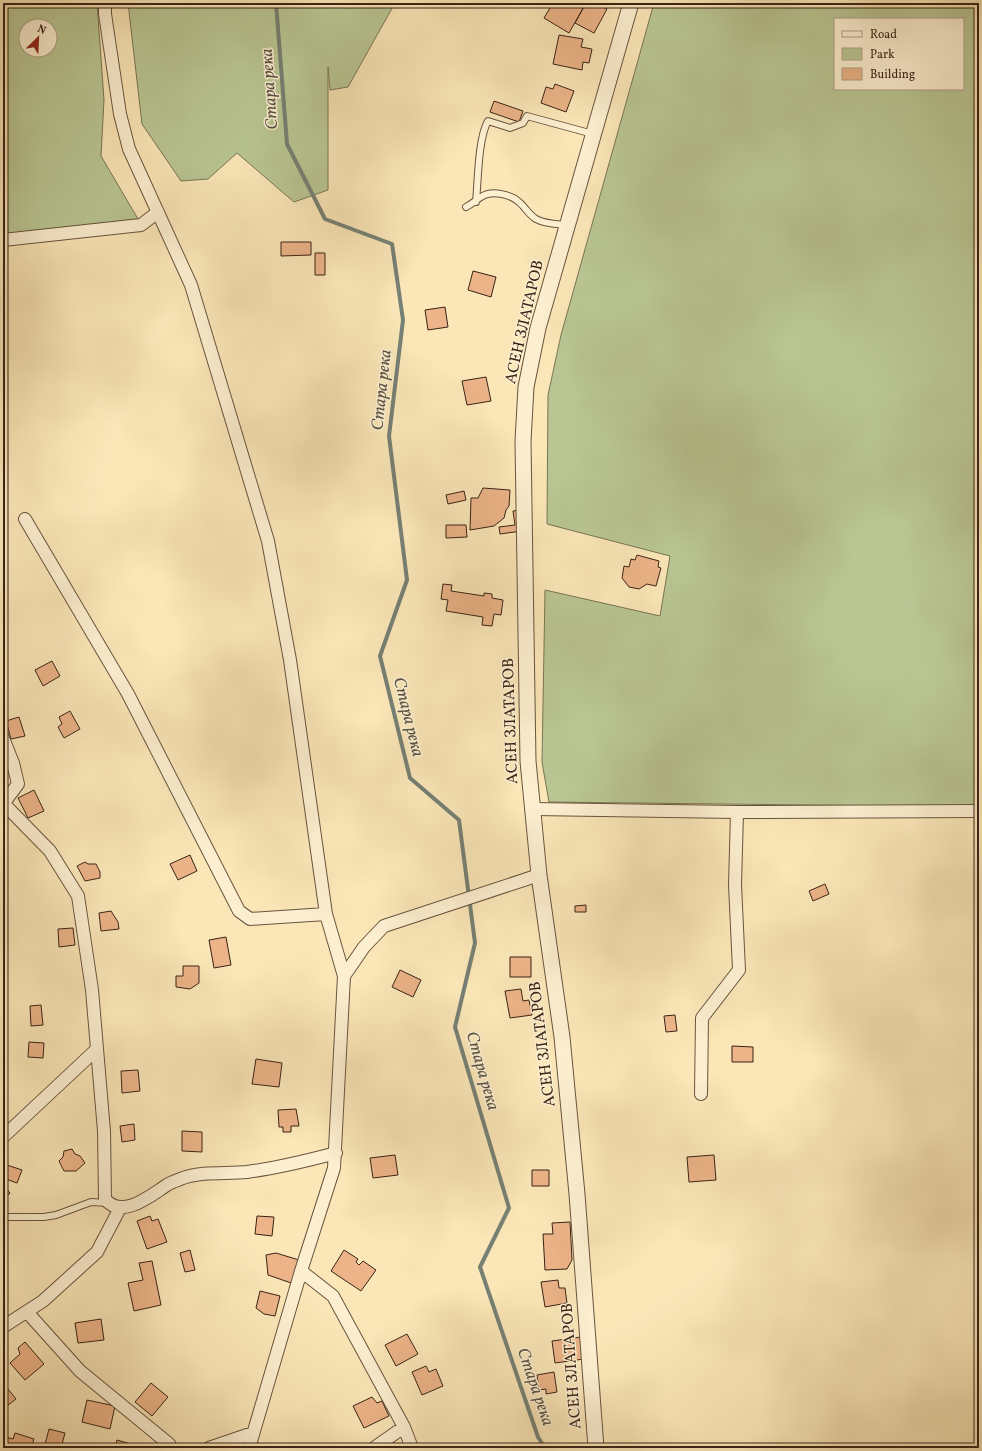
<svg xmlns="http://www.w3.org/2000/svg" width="982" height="1451" viewBox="0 0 982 1451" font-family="Vollkorn,serif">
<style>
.green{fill:#b9c693;stroke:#797454;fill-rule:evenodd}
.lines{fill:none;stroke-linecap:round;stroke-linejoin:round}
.stream{stroke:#768074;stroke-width:4}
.building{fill:#ecb488;stroke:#392316}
.service-casing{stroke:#69543e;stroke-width:8}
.minor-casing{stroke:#69543e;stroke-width:14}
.tertiary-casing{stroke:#69543e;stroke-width:17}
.service{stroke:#fcefd0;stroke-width:6}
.minor{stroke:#fcefd0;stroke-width:12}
.tertiary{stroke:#fcefd0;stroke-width:15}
.labels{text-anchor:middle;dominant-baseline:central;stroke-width:3;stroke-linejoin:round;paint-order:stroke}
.street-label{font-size:16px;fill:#392316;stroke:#fcefd0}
.water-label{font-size:17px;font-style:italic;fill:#585245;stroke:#fcefd0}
</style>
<rect width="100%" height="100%" fill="#fae6b7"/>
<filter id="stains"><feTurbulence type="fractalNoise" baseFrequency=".005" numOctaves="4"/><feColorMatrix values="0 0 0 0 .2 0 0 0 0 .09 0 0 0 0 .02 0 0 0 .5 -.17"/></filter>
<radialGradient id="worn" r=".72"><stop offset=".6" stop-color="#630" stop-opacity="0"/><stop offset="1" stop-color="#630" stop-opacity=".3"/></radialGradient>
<path class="green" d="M3 3H97L104 100 101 156 138 219 11 234 3 233ZM26 26H50V50H26Z
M128 3H395L348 87 330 90 328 67V190L294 202 237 153 208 179 181 181 142 124Z
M654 3H979V807L549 802 542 762 545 590 660 616 670 556 547 524 548 395 561 335ZM835 19H963V89H835Z"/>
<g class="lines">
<path class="stream" d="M276 3 287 144 325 219 392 244 403 320 389 436 407 580 380 656 410 778 459 820 475 943 455 1027 509 1208 480 1267 538 1437 545 1448"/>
</g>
<path class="building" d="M553 3H586L569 33 544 18Z
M586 3H595L607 9 594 33 575 23Z
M559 35 583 39 581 47 592 49 589 63 583 62 582 70 553 64Z
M555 84 574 91 566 112 541 103 546 87 553 89Z
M494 101 523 111 519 122 490 112Z
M281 242H311V255L281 256Z
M315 253H325V275H315Z
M473 271 496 277 491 297 468 290Z
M445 307 448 327 428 330 425 310Z
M486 377 491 401 467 405 462 381Z
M483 488 510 490 509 506 506 510 504 518 494 526 470 530 471 498H478Z
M464 491 466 500 448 504 446 495Z
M520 510 522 531 500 534 499 527 515 525 513 511Z
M446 525H466L467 537 446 538Z
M637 555 659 561 658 567 661 568 656 586 647 584 639 589 629 587 622 578 624 566 629 567 631 559 635 560Z
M443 584 452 585 451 591 484 596V593L492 594V598L503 600 501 615 494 614 492 626 482 625 483 617 446 611 448 600 441 599Z
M52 661 60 676 43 686 35 670Z
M70 711 80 729 64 738 58 727 62 724 59 717Z
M19 717 25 736 11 739 6 721Z
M34 790 44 811 28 818 18 798Z
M190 855 197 871 178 880 170 864Z
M85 862 88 864H96L100 872V878L85 881 77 866Z
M825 884 829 894 813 901 809 891Z
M586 905V912H575V906Z
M111 911 118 922 119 929 101 931 99 913Z
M73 928 75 945 59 947 58 929Z
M226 937 231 965 214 968 209 940Z
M510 957H531V977H510Z
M183 966H199V983L190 989 176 987V976H183Z
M400 970 421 980 413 997 392 987Z
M521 989 523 1001 529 1000 532 1015 510 1018 505 991Z
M41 1005 43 1025 31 1026 30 1006Z
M675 1015 677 1031 666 1032 664 1016Z
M29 1042 44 1043 43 1058 28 1057Z
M732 1046 753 1047V1062H732Z
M256 1059 282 1063 279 1087 252 1084Z
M138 1070 140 1091 122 1093 121 1071Z
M296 1109 299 1126H291V1132H283V1127H279L278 1110Z
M134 1124 135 1140 122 1142 120 1126Z
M182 1131 202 1132V1152L182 1151Z
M72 1149 75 1154 80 1156 85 1163 76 1171H64L59 1161 63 1157 64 1151Z
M395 1155 398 1175 373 1178 370 1158Z
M714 1155 716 1180 689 1182 687 1157Z
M7 1165 22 1170 17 1183 3 1178Z
M532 1170H549V1186H532Z
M3 1185 10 1193 3 1200Z
M150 1216 152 1221 158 1219 167 1242 147 1249 137 1221Z
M257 1216 274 1217 272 1236 255 1234Z
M570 1222 572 1260 567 1269 545 1270 543 1234H553L552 1223Z
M190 1250 195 1270 185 1272 180 1253Z
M344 1250 358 1259 356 1262 359 1265 363 1261 376 1270 361 1291 331 1271Z
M276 1253 299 1260 294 1284 268 1275 266 1255Z
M152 1261 161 1305 134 1311 128 1283 143 1280 139 1263Z
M558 1280 559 1288H565L567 1303 545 1307 541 1282Z
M260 1291 280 1296 275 1316 264 1314 256 1308Z
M101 1319 104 1340 78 1343 75 1323Z
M407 1334 418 1354 396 1366 385 1345Z
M581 1337 584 1359 555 1363 552 1341Z
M25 1342 44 1364 25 1380 10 1363 20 1354 18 1348Z
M426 1366 429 1372 436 1369 443 1386 422 1395 412 1372Z
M554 1372 557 1392 546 1394V1389L539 1390 537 1375Z
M3 1383 16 1399 3 1409Z
M151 1383 168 1397 152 1416 135 1402Z
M372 1397 377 1403 382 1401 389 1416 364 1428 353 1406Z
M87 1400 115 1406 110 1429 82 1422Z
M49 1429 65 1433 61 1448H44Z
M15 1433 34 1439 31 1448H3L5 1437 13 1439Z
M117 1440 138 1446V1448H115Z"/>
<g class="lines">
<g class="service-casing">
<path id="service" d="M476 202C478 182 478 138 488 121L510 128 523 123 527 116 593 134
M466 207C472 204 476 200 481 197 492 190 510 194 519 202 525 207 529 215 536 219 545 224 557 224 566 225
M3 1217H44L56 1215 91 1202 108 1203"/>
</g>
<g class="minor-casing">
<path id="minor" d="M105 3V14L120 114 129 149 191 285 268 541 290 660 326 914 344 976
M3 240 141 225 158 212
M25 519 128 694 239 911 250 919 326 914
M3 738 13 763 18 784 3 804
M4 804 50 851 78 896 92 990 104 1131 105 1199C122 1220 151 1195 167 1185 171 1182 178 1180 183 1178 203 1171 226 1174 247 1172 277 1168 306 1161 336 1153
M533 809 737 812 979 811
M701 1094 702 1018 739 970 735 885 737 812
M3 1137 97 1049
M301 1271 333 1296 404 1427 412 1448
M27 1312 80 1371 169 1444 171 1448
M3 1327 43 1301 97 1252 120 1208
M209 1448 253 1433
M249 1448 301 1271 334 1168 344 976 364 947 384 926 539 875
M374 1448 404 1427"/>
</g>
<g class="tertiary-casing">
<path id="tertiary" d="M596 1448 577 1194 562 1037 539 875 528 761 523 441 526 387 538 328 631 3"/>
</g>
<use href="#service" class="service"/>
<use href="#minor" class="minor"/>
<use href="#tertiary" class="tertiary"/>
</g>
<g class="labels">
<g class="street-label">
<text transform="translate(525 322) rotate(-77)">АСЕН ЗЛАТАРОВ</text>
<text transform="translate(511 721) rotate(-92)">АСЕН ЗЛАТАРОВ</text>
<text transform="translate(543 1044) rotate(-97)">АСЕН ЗЛАТАРОВ</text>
<text transform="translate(572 1366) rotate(-94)">АСЕН ЗЛАТАРОВ</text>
</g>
<g class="water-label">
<text transform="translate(270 89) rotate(-94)">Стара река</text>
<text transform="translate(382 390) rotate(-84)">Стара река</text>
<text transform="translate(408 717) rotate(76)">Стара река</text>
<text transform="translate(482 1071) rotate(74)">Стара река</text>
<text transform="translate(535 1387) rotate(71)">Стара река</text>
</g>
</g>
<rect width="982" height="1451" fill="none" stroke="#fae6b7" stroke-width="16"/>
<rect x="4" y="4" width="974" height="1443" fill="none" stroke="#392316" stroke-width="2"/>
<rect x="8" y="8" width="966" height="1435" fill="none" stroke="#392316"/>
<rect x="834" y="18" width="130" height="72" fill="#fcefd0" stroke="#ae9d86"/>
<rect x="842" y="31" width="20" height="6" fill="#fcefd0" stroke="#ae9d86"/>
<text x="870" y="38" font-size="12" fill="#392316">Road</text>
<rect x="842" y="48" width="20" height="12" fill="#b9c693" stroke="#ae9d86"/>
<text x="870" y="58" font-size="12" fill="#392316">Park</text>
<rect x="842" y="68" width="20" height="12" fill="#ecb488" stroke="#ae9d86"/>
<text x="870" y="78" font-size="12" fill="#392316">Building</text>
<g transform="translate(38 38) rotate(24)"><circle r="19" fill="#fcefd0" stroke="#ae9d86"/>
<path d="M0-3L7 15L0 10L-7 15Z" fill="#8f2418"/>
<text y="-6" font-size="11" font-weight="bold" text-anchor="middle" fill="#392316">N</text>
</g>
<rect width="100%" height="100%" filter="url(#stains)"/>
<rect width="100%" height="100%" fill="url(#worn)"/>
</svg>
